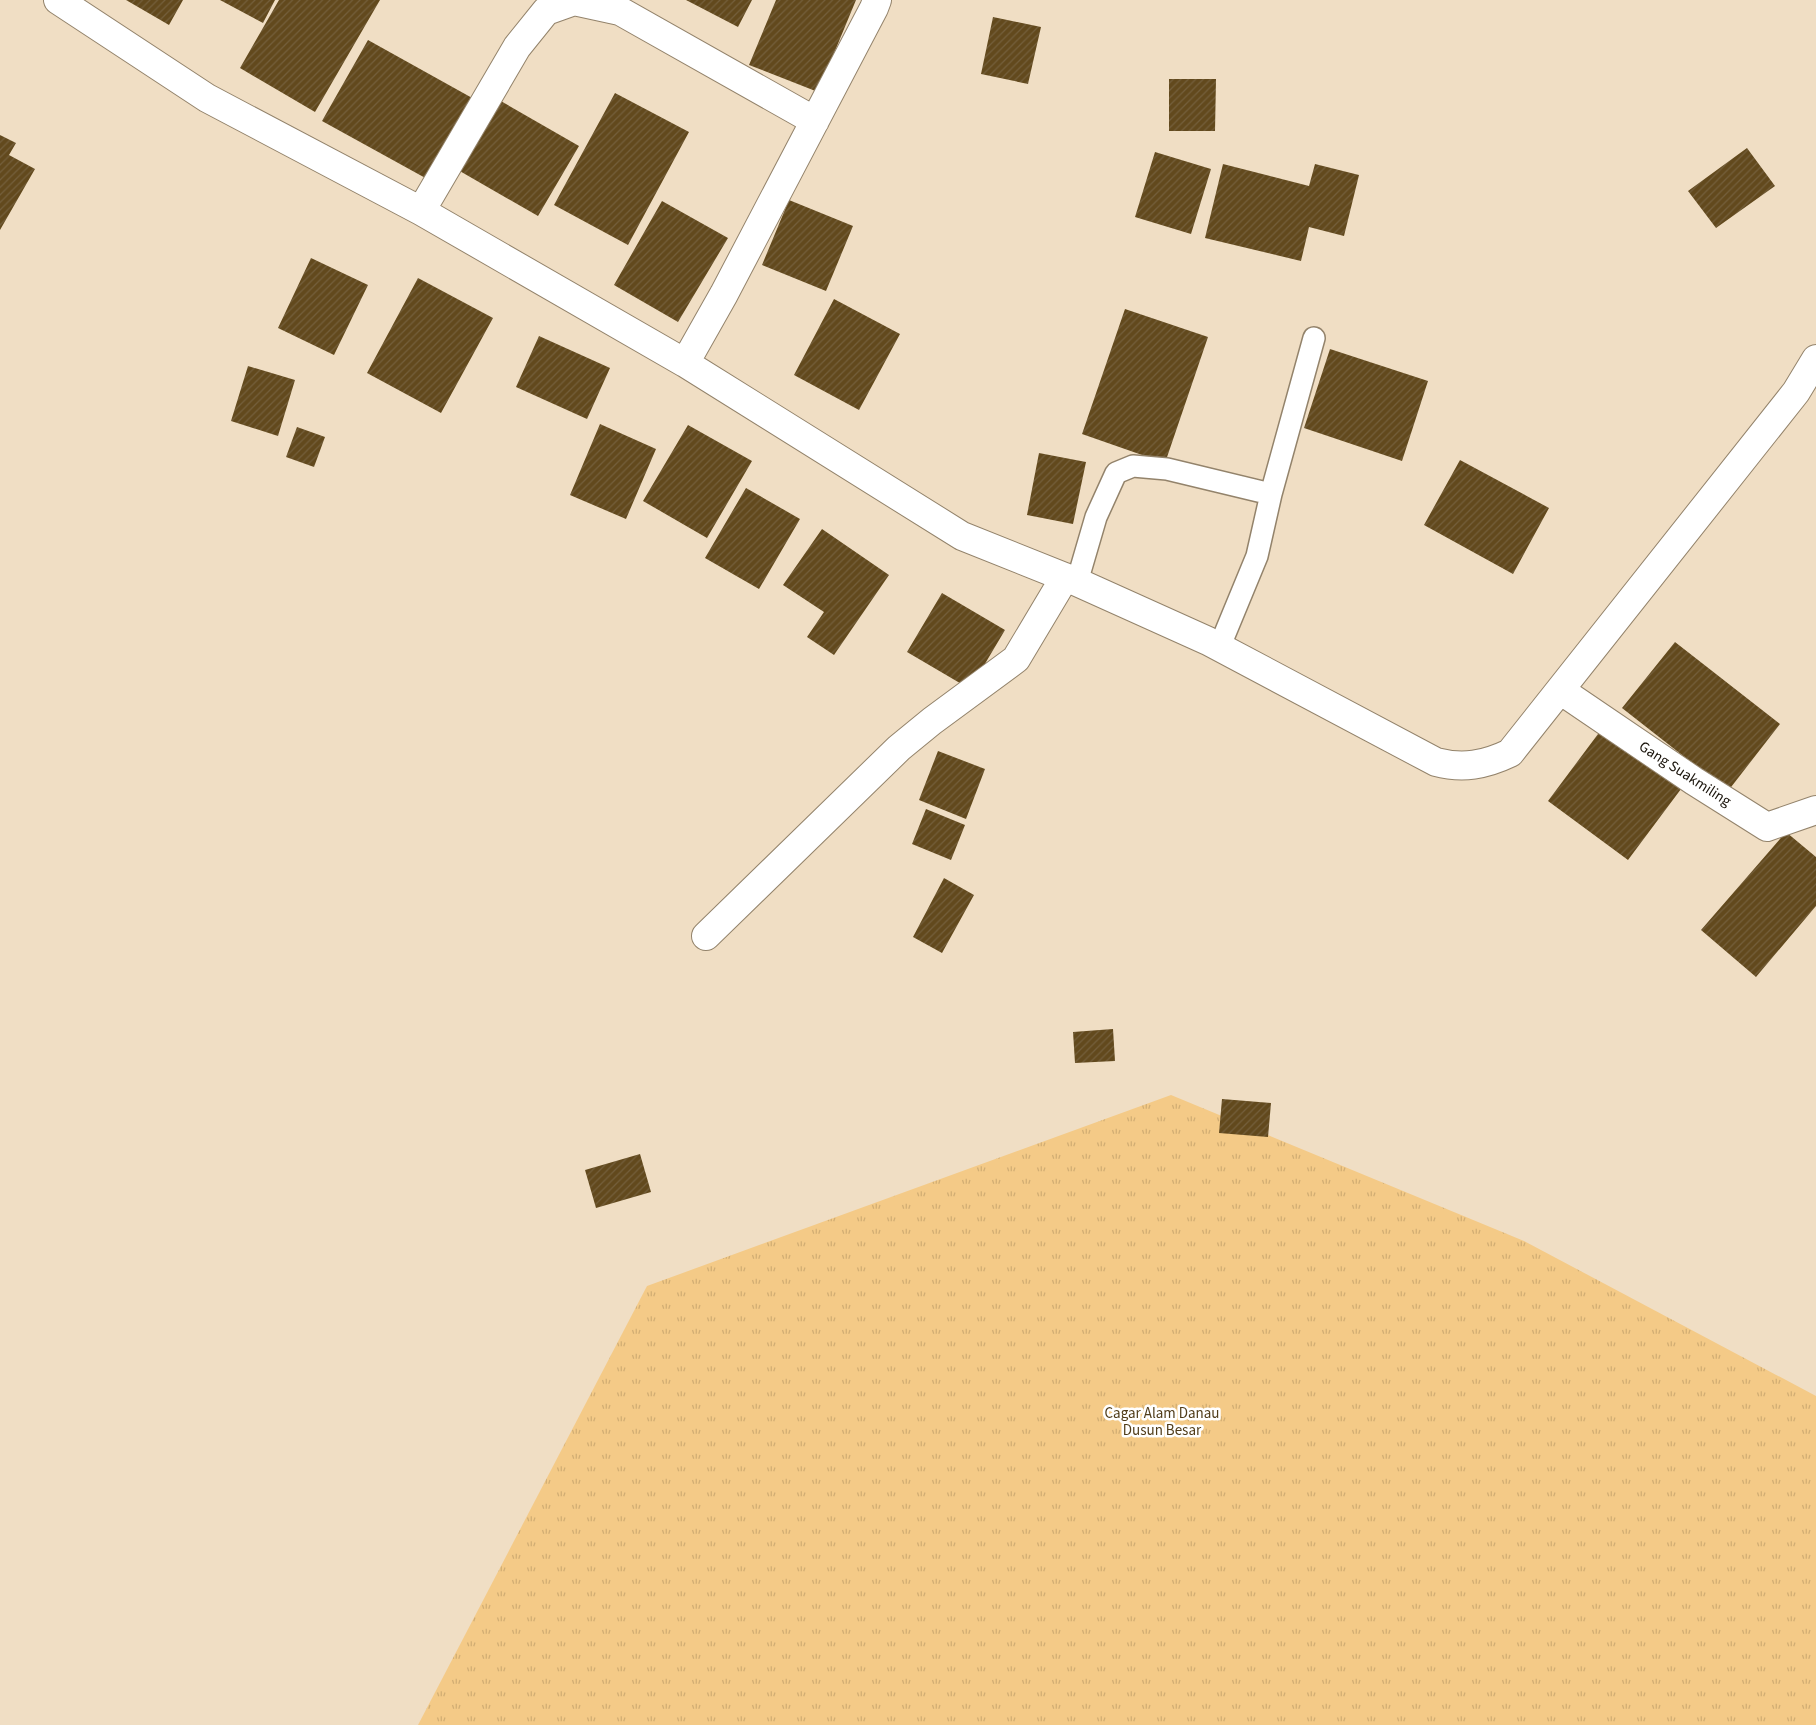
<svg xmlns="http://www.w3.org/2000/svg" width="1816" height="1725" viewBox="0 0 1816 1725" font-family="'Source Sans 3',sans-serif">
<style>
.park{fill:url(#park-tufts)}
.building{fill:url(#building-hatch)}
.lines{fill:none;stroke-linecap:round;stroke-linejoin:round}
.lane-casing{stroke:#93836b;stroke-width:24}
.street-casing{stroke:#93836b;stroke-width:30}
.lane{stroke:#fff;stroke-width:21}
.street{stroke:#fff;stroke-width:28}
.labels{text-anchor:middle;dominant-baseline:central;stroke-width:5;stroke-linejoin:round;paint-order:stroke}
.street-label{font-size:15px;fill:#1a140b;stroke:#fff}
.park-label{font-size:15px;fill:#503c19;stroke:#fff}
</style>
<defs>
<pattern id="park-tufts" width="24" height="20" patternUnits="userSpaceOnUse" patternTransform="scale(1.25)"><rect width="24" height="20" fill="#f4ca87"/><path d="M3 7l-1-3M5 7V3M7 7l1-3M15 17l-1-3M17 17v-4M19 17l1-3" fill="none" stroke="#d1ad73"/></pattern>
<pattern id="building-hatch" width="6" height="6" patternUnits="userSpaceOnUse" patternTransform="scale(1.25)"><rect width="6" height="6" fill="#62491d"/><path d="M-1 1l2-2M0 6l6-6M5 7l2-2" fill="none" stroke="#745f3c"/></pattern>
</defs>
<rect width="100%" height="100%" fill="#f0dec4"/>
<path class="park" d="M1171 1095 1524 1241 1816 1396V1725H418L647 1286Z"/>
<path class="building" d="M126 0H183L169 25Z
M220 0H275L263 23Z
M279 0H380L315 112 240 68Z
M686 0H752L738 27Z
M776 0H856L818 92 749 65Z
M993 17 1041 27 1028 84 981 74Z
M368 40 474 99 429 180 322 121Z
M1169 79H1216L1215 131H1169Z
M615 93 689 132 628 245 554 205Z
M499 100 579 146 538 216 458 170Z
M0 135 16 143 9 155 35 169 0 230Z
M1747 148 1775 186 1716 228 1688 191Z
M1155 152 1211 169 1191 234 1135 217Z
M1223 164 1309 186 1315 164 1359 175 1344 236 1309 227 1301 261 1205 238Z
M789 200 853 226 826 291 762 265Z
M662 201 728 238 678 322 614 285Z
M311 258 368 285 334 355 278 328Z
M418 278 493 318 441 413 367 373Z
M834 299 900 334 859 410 794 375Z
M1125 309 1208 337 1165 463 1082 434Z
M539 336 610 368 587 419 516 387Z
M1330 349 1428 381 1402 461 1304 428Z
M248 366 295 380 278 436 231 421Z
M600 424 656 449 626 519 570 495Z
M688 425 752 461 707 538 643 501Z
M297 427 325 437 314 467 286 457Z
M1039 453 1086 462 1073 524 1027 515Z
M1460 460 1549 508 1513 574 1424 525Z
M746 488 800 519 759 589 705 558Z
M822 529 889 575 834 655 807 637 824 612 783 585Z
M942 593 1005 630 970 689 907 652Z
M1675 642 1780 724 1728 791 1622 708Z
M1601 730 1681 789 1628 860 1548 801Z
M938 751 985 769 966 819 919 800Z
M926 809 965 825 951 860 912 844Z
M1786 832 1816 857V906L1756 977 1701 930Z
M944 878 974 895 942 953 913 937Z
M1113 1029 1115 1061 1075 1063 1073 1032Z
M1222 1099 1271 1103 1268 1137 1219 1133Z
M640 1154 651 1192 596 1208 585 1170Z"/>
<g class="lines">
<g class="lane-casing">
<path id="lane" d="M1271 494 1314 338
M1077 582 1096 517 1116 473 1133 466 1167 469 1271 494 1257 556 1219 648"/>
</g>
<g class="street-casing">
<path id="street" d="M58 0 207 98 421 211 685 363 962 536 1077 582 1208 641 1436 762C1463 769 1485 765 1510 753L1796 392 1816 359
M421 211 517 47 546 11 574 1 620 11 815 121
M685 363 724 294 874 8 877 0
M1560 690 1694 781 1767 827 1816 810
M706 936 899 748 932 721 1016 659 1065 577"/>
</g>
<use href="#lane" class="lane"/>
<use href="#street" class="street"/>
</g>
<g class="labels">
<g class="street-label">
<text transform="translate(1685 774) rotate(33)">Gang Suakmiling</text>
</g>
<g class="park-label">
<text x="1162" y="1413">Cagar Alam Danau<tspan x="1162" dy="17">Dusun Besar</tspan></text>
</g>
</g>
</svg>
